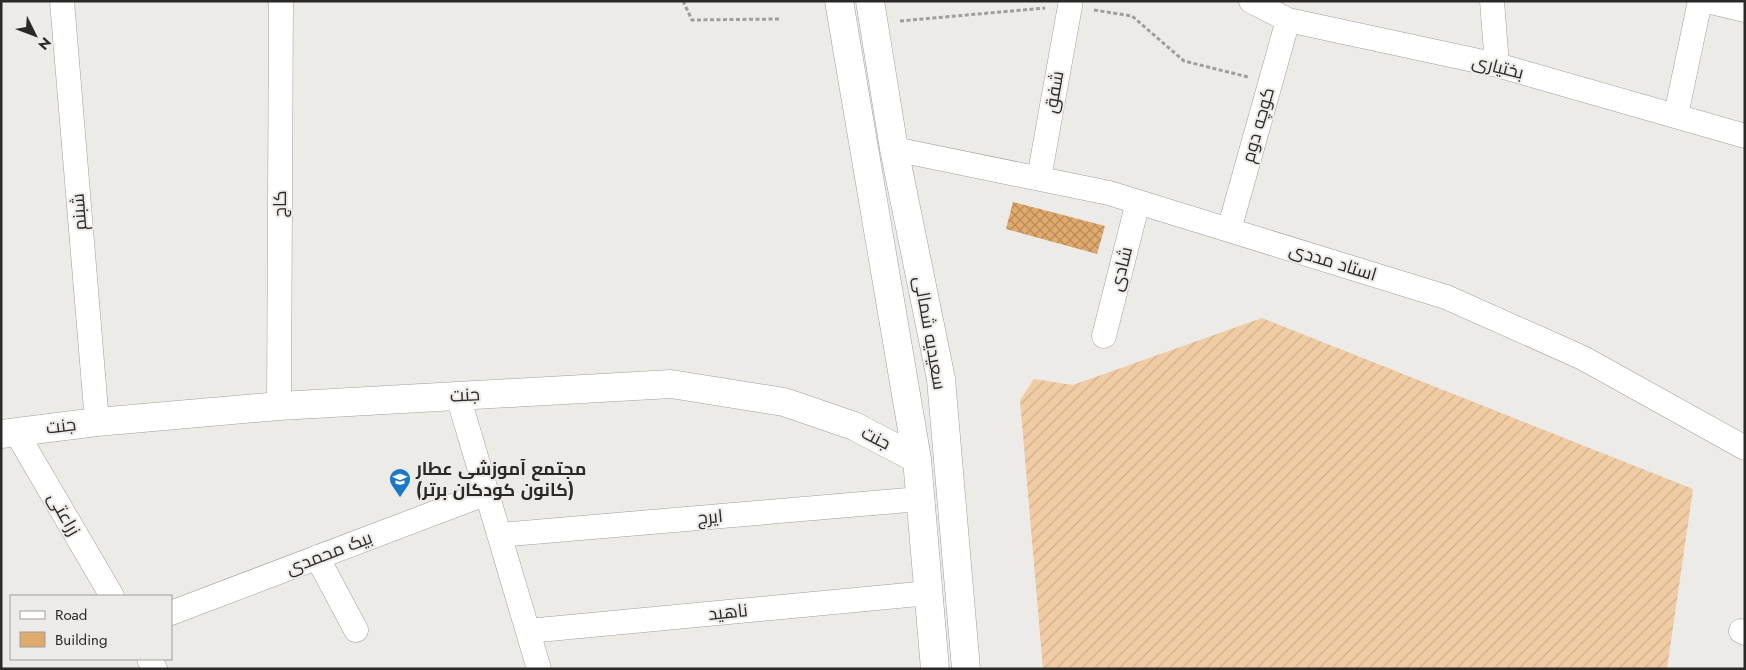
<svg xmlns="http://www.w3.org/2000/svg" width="1746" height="670" viewBox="0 0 1746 670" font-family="Jost,Cairo,sans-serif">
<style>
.garden{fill:url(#garden-furrows)}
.building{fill:url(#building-cross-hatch)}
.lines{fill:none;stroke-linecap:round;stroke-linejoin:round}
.street-casing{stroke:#a09e9c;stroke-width:25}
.secondary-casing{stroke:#a09e9c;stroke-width:29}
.path{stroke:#a09e9c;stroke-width:3;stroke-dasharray:4 2.5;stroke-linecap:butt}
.street{stroke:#fff;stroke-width:24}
.secondary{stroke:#fff;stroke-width:28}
.labels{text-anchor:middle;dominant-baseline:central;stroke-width:4;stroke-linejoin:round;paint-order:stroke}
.street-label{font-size:18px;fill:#2a2928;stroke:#edebe8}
.poi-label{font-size:18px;font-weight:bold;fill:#2a2928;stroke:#edebe8;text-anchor:start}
</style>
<defs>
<pattern id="garden-furrows" width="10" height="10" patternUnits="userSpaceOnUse" patternTransform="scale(1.25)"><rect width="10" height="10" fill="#f0cca4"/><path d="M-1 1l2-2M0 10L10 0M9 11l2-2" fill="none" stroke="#ceaf8d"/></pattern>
<pattern id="building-cross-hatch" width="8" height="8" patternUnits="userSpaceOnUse" patternTransform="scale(1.25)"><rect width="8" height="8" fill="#e0aa6c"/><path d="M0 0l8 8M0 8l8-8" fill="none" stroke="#b68a59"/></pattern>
</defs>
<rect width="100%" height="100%" fill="#edebe8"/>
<path class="garden" d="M1262 318 1693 489 1667 669H1043L1020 400 1034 379 1073 385Z"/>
<path class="building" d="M1013 202 1105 226 1097 254 1006 229Z"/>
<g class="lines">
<g class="street-casing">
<path id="street" d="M62 1 97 422
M1251 1 1288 20 1497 65 1745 136
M1492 1 1497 65
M1707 1 1745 10
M1676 115 1700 1
M894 149 1109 193 1446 297 1583 358 1745 448
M1039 178 1070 6
M1229 230 1288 20
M1104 336 1138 202
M458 396 539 669
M279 406 281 1
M16 432 112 596
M499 535 920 499
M317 557 356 630
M171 613 487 493
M528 631 929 593
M1741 631 1745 633
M149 659 155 669"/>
</g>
<g class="secondary-casing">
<path id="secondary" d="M839 1 917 459 935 669
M870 1 894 149 941 379 966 669
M1 434 97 422 279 406 671 384 784 402 854 426 917 459"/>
</g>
<path class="path" d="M683 1 692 20 779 19
M1094 10 1132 16 1184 61 1248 77
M900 21 1045 8"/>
<use href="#street" class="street"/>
<use href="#secondary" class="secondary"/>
</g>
<defs>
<g id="school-pin" transform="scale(1.125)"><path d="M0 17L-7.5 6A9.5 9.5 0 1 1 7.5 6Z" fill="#1a78c4" stroke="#edebe8"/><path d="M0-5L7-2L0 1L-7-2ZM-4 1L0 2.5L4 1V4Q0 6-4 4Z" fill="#fff"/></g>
</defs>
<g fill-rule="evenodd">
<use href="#school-pin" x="400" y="479"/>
</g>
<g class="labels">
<g class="street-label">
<text transform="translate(1498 67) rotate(14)">بختیاری</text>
<text transform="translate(1054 92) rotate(-80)">شفق</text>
<text transform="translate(1258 125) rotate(-74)">کوچه دوم</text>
<text transform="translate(280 204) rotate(-90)">کاج</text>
<text transform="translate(79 212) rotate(-95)">شبنم</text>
<text transform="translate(1333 262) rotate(17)">استاد مددی</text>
<text transform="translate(1121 269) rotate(-76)">شادی</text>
<text transform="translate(930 333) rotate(80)">سعیدیه شمالی</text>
<text transform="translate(465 395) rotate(-3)">جنت</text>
<text transform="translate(61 426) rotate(-7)">جنت</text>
<text transform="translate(876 438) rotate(27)">جنت</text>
<text transform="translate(64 514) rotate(60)">زراعتی</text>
<text transform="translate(710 517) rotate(-5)">ایرج</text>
<text transform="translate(329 553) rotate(-21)">بیک محمدی</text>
<text transform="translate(728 612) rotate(-6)">ناهید</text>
</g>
<g class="poi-label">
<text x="416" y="469">مجتمع آموزشی عطار<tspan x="416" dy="21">(کانون کودکان برتر)</tspan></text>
</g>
</g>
<rect width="1746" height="670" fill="none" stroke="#2a2928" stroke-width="5"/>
<rect x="10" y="595" width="162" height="65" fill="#edebe8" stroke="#9f9d9b"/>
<rect x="20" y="611" width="25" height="8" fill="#ffffff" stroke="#9f9d9b"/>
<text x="55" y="620" font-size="15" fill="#2a2928">Road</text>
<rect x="20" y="632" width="25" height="15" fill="#e0aa6c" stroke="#9f9d9b"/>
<text x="55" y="645" font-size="15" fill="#2a2928">Building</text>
<g transform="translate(35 35) rotate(132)" stroke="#edebe8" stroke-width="4" paint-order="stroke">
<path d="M0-4L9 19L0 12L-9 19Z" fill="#2a2928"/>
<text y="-8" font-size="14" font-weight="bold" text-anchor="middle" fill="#2a2928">N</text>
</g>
</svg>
